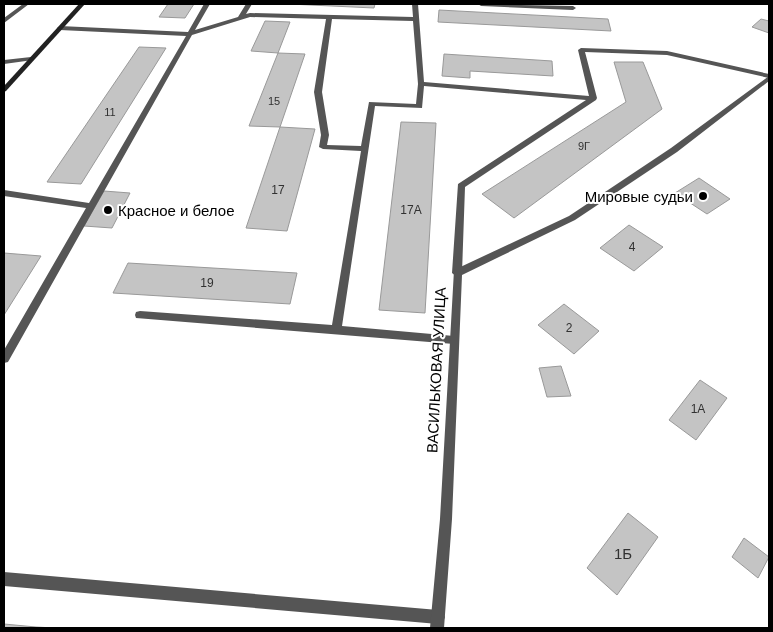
<svg xmlns="http://www.w3.org/2000/svg" width="773" height="632" viewBox="0 0 773 632" font-family="Arial,sans-serif">
<style>
.building{fill:#c4c4c4;stroke:#999}
.lines{fill:none;stroke-linecap:round;stroke-linejoin:round}
.lane{fill:#555;fill-rule:evenodd}
.street{fill:#555;fill-rule:evenodd}
.secondary{fill:#222;fill-rule:evenodd}
.poi-dot{fill:#000;stroke:#fff;stroke-width:2}
.labels{text-anchor:middle;dominant-baseline:central;stroke-width:4;stroke-linejoin:round;paint-order:stroke}
.far-number-label{font-size:11px;fill:#313131}
.number-label{font-size:12px;fill:#313131}
.poi-label{font-size:15px;fill:#000;stroke:#fff;text-anchor:end}
.street-label{font-size:15px;fill:#000;stroke:#fff}
.near-number-label{font-size:15px;fill:#313131}
</style>
<rect width="100%" height="100%" fill="#fff"/>
<path class="building" d="M168 4H194L185 18 159 17Z
M289 4H375L374 8Z
M439 10 608 19 611 31 438 22Z
M761 19 769 21V33L752 27Z
M265 21 290 22 278 53 251 51Z
M139 47 166 48 81 184 47 182Z
M278 53 305 54 280 127 249 126Z
M444 54 552 61 553 76 470 71V78L442 76Z
M614 62H643L662 109 514 218 482 194 626 102Z
M401 122 436 123 425 313 379 310Z
M280 127 315 129 287 231 246 228Z
M699 178 730 199 707 214 675 193Z
M104 191 130 193 112 228 84 226Z
M629 225 663 247 634 271 600 248Z
M4 253 41 256 4 315Z
M128 263 297 273 290 304 113 293Z
M564 304 599 331 574 354 538 325Z
M561 366 571 396 547 397 539 368Z
M700 380 727 398 696 440 669 420Z
M628 513 658 537 617 595 587 568Z
M744 538 769 557 758 578 732 557Z
M4 624 36 627 54 628H4Z"/>
<g class="lines">
<path class="lane" d="M23 4H29L4 23V18Z
M204 4H210L195 30 238 17 246 4H252L246 14 250 13 413 17 412 4H418L424 82 589 96 578 50 581 48 667 51 769 74V78L667 55 585 52 597 98 596 100 465 187 462 273 457 277 452 273 458 184 586 100 424 86 422 108 375 106 342 326 454 336 458 337 459 340 458 343 454 344 136 318 135 315 136 312 140 311 332 325 361 151 323 149 319 147 321 135 314 92 326 19 250 17 192 35 8 362 4 363V350L86 208 4 196V190L89 203 186 36 60 30 57 28 60 26 188 32ZM332 19 413 21 418 84 416 104 369 102 361 146 327 145 329 135 322 92Z
M478 4 573 6 576 8 573 10 481 6Z
M4 572 438 610 443 612 445 617 443 622 438 624 4 586Z"/>
<path class="street" d="M31 57 33 58V60L4 64V60Z
M769 76V81L677 152 575 220 462 275 452 519 444 628H430L440 519 454 270 569 216 671 148Z"/>
<path class="secondary" d="M79 4H85L6 91 4 92V86Z"/>
</g>
<g class="poi-dot">
<circle cx="703" cy="196" r="5"/>
<circle cx="108" cy="210" r="5"/>
</g>
<g class="labels">
<g class="far-number-label">
<text x="274" y="101">15</text>
<text x="110" y="112">11</text>
<text x="584" y="146">9Г</text>
</g>
<g class="number-label">
<text x="278" y="190">17</text>
<text x="411" y="210">17А</text>
<text x="632" y="247">4</text>
<text x="207" y="283">19</text>
<text x="569" y="328">2</text>
<text x="698" y="409">1А</text>
</g>
<g class="poi-label">
<text x="693" y="196">Мировые судьи</text>
<text x="118" y="210" text-anchor="start">Красное и белое</text>
</g>
<g class="street-label">
<text transform="translate(436 370) rotate(-87)">ВАСИЛЬКОВАЯ УЛИЦА</text>
</g>
<g class="near-number-label">
<text x="623" y="553">1Б</text>
</g>
</g>
<rect width="773" height="632" fill="none" stroke="#000000" stroke-width="10"/>
</svg>
